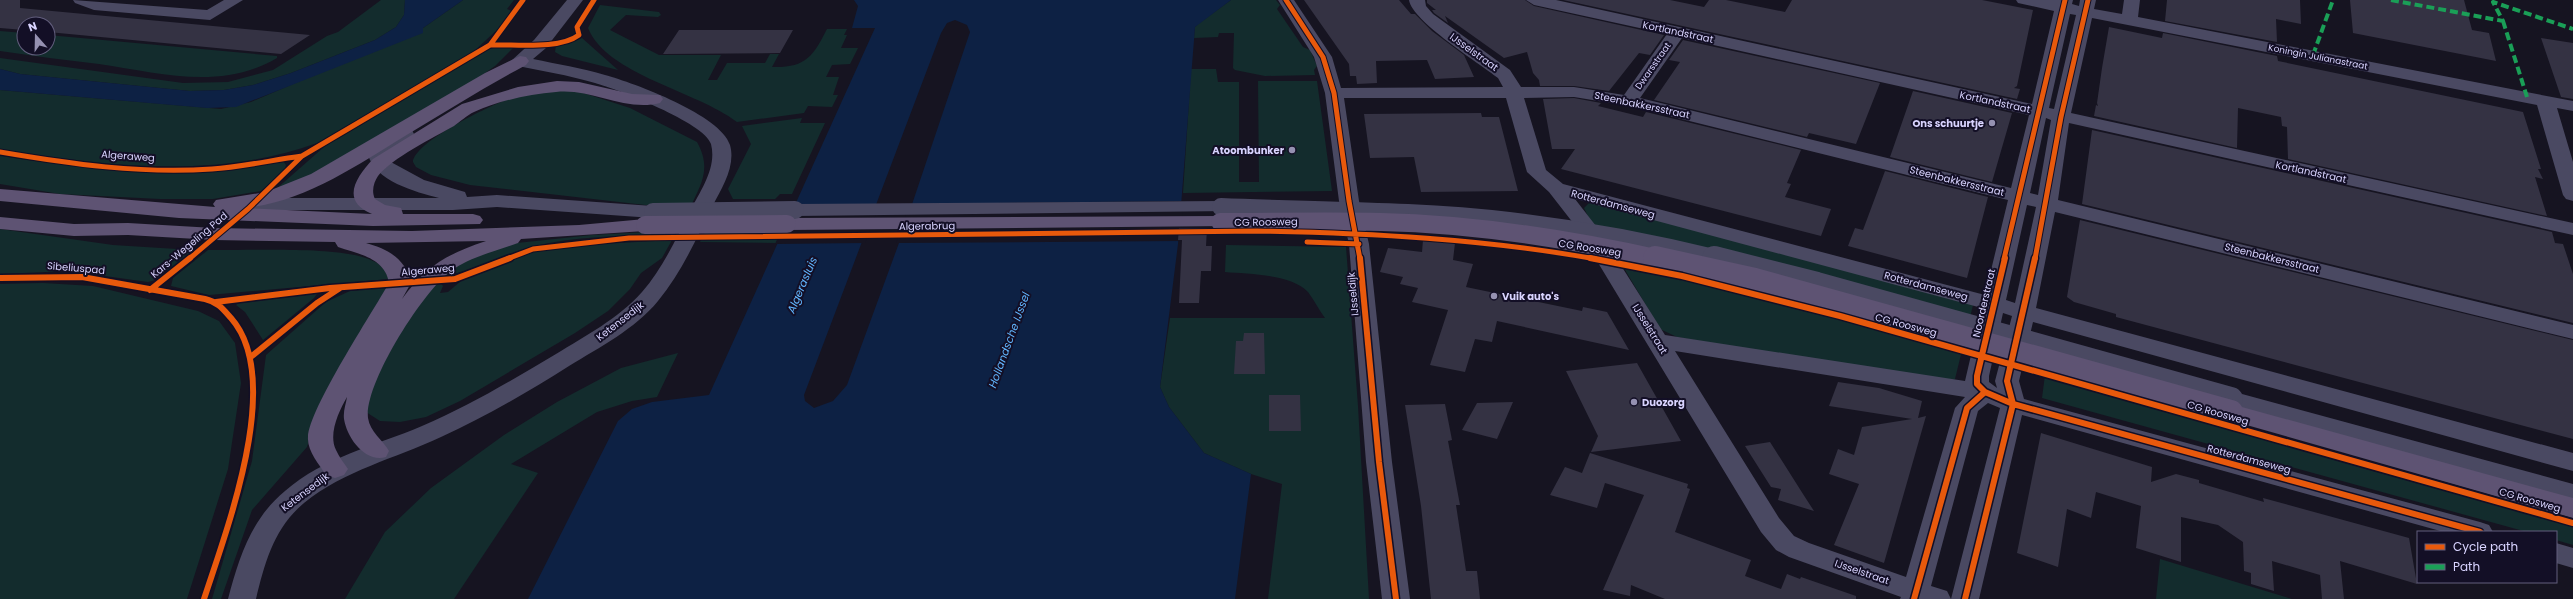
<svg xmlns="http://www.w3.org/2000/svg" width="2573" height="599" viewBox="0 0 2573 599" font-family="Poppins,sans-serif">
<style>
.green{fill:#132c2d}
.water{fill:#0d2144;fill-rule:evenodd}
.pier{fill:#161421}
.building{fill:#343243}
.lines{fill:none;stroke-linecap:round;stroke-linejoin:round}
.minor{fill:#4a4962;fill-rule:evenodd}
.tertiary{fill:#4a4962;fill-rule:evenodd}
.primary{fill:#5e5373;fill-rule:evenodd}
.tertiary-bridge-far1{stroke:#4a4962;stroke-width:18}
.tertiary-bridge{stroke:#4a4962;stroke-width:24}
.primary-bridge-far1{stroke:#5e5373;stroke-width:18}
.primary-bridge{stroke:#5e5373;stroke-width:24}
.quiet{stroke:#1a9f57;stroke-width:4;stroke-dasharray:8 4;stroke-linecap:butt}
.cycleway-far1-casing{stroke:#130f26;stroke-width:7}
.cycleway-casing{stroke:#130f26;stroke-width:9}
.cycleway-far1{stroke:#e8590c;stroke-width:5}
.cycleway{stroke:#e8590c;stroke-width:6}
.poi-dot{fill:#9591b1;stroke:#130f26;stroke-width:1.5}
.labels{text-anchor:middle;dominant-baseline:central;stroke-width:4;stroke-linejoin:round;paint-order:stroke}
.far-street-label{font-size:9px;fill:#d9d4ff;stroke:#130f26}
.street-label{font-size:10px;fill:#d9d4ff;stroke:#130f26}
.poi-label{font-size:10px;font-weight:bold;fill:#d9d4ff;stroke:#130f26;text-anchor:end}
.water-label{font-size:11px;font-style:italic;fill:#62b6ff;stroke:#130f26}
</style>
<rect width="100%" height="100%" fill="#161421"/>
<path class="green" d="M381 0H405L404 15 396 27 375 40 291 73 253 85 224 90 190 91 20 74 0 69V58L183 83 228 82 273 70 327 36 338 32Z
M463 0H514L507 9 512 11 499 28 472 53 317 143C216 180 104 166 0 149V90L221 109 251 102 423 28Z
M1231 0H1276L1280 5 1277 9 1303 47 1310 50 1317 66 1314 70 1315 75 1265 76 1235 70 1233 68 1234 33H1219L1218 37 1194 38 1195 27 1198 24Z
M600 5 659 12 661 15 658 17 626 15 610 30 659 55H721L708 80H717L727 63H765L770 54H779L772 67C805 68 813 57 827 29H847L844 35H847L841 48H858L850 64 832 65 826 77H839L833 95H838L832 107 808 106 804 113 737 122C697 91 607 75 588 28Z
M0 31 24 33V48H48V35L277 56V58C221 91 160 73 99 64 66 60 33 56 0 51Z
M582 38 618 70 562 56 555 52 556 45 569 44Z
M501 46H515L495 66 461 90 330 168 275 190 324 147 490 49Z
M1191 69H1216L1218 82H1239V182H1259L1258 81H1317L1332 191 1183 193Z
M571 89 630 108 697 142C712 169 701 184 689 210L470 185 431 175 416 167 413 162C414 141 498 101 519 95 535 91 555 91 571 89Z
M802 118 800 123H825L792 194H780L775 199H733L728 189 751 144 742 126Z
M0 156C68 166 138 175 207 172 230 171 252 166 274 161H283L286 165 285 169 261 191 213 199H160L60 194 0 184Z
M1590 202 1974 301 1955 379 1937 383 1677 337 1660 329 1624 268 1608 256 1584 208Z
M794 205 777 243 700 242 718 207Z
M0 229 113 245 193 250 159 279 148 282 69 271 0 274Z
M666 231 665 234C621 236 575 236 531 247 498 255 470 273 436 278L470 257 517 243 592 235Z
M672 240 662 258 641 273 630 289 608 311 575 333 460 401 426 417 400 422 380 421 366 412 364 398 419 299 429 285 441 284 443 286 440 293 448 292 461 281 509 259 532 252 568 246Z
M1226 245 1346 247 1358 406 1369 599H1268L1282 484 1251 474 1204 453 1169 407 1160 387 1170 318H1325C1319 310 1314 300 1308 292 1292 274 1248 274 1225 272Z
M208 250C246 251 342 245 373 261 381 264 386 271 389 279L209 295 171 286 173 278Z
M43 283 93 286 198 311 219 321 235 343 241 383 228 469 187 599H0V284Z
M387 287 315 421 307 447 252 510 221 599H212L252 461 266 355 326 302 350 291Z
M314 294H317L314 298 263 340 245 312 236 305 239 303Z
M678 353 657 397 632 401 597 412 511 464 538 473 454 599H345L385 532 431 488 504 435 557 402 621 368Z
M2045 375 2331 459 2573 527V545L2556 540V532H2527L2042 398Z
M2160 559 2292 599H2156Z"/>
<path class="water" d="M405 0H463L423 28V33L236 107 207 108 0 90V69L20 74 190 91 224 90 253 85 291 73 375 40 396 27 404 15Z
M854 0H1231L1195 27 1178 244 1160 387 1169 407 1204 453 1251 474 1235 599H528L618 421 632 409 652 402 709 395 875 28H852L858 6ZM955 20 967 25 970 32 899 243 847 385 833 401 814 408 805 401 804 395 941 33 947 23Z"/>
<path class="pier" d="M1184 201 1180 241 896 243 910 204Z
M793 204H880L865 243 775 244Z"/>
<path class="building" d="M0 0H20V8L310 35 281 54 48 32V24H24V30L0 28Z
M1304 0H1399L1411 14H1415L1432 31 1464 55 1474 77 1435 79 1427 60 1376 61 1377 83 1357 84 1356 76H1350L1349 64Z
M1427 0H1525L1534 6 1664 35 1650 55 1639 53 1609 91 1574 86H1540L1539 80 1533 73 1527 52 1504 58 1445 16 1448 23 1434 13 1432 10H1436L1427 3Z
M1563 0H1670L1704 7 1709 0H1726L1785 12 1792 0H1982L2033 10 2017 86 2014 88 2020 89 2017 99Z
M2167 0H2300L2301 24 2276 19 2277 42 2165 21Z
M2350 0H2464L2472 30 2489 33 2496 61 2353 33Z
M2109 27 2162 38 2163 33 2277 56 2278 61 2523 112 2541 169H2538L2543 179 2535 177 2547 216 2288 159 2287 127 2282 126 2281 117 2238 108 2237 148 2094 116 2096 105 2098 106 2097 103 2102 68Z
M679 30H793L780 53 663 54Z
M2541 38 2573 43V99L2561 97Z
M1683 40 1880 83 1856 144 1809 133 1807 137 1654 100 1680 62 1669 60Z
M1913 91 2012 113 1992 182 1890 157Z
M1574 98 1601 103 1598 106 1643 117 1646 112 1801 150 1787 183 1791 184 1785 197 1831 209 1821 236 1561 169 1575 149H1552L1543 99Z
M1481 113 1482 117H1499L1518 191 1421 192 1414 157 1370 158 1364 114Z
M2092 130 2552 232 2555 243 2563 244 2573 274V323L2082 204Z
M1885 171 1988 197 1967 278 1848 246 1855 228 1863 230Z
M2080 220 2573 340V439L2116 317V314L2074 302 2067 297Z
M1179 228H1207L1206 246H1212L1211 271H1201L1199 303H1179L1182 240H1178Z
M1423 240 1455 243 1453 260 1473 264 1466 287 1582 311 1583 307 1607 312 1629 350 1497 321 1492 342 1475 339 1465 372 1430 365 1448 310 1412 302 1418 288 1400 284 1403 277 1380 272 1388 248 1422 252Z
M1244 333H1264L1265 374H1234L1236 341H1243Z
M1637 363 1681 441 1591 452 1598 436 1566 371Z
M1838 382 1879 388 1922 401 1918 418 1926 416 1884 563 1834 545 1859 484 1829 474 1838 449 1854 455 1862 427 1912 419 1829 406Z
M1269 395H1300L1301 431H1269Z
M1513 402 1497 439 1462 430 1477 403Z
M1445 404 1452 440 1448 441 1460 505H1456L1466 571H1477L1480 599H1431L1421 506 1405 405Z
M2041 433 2152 467 2151 482 2176 474 2199 480V483L2264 502 2263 498 2409 538 2417 584 2340 561 2344 599H2322L2320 575 2272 561 2274 591 2251 584V573L2244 571 2243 542 2218 525 2181 517V562L2136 548 2141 506 2096 492 2091 518 2067 509 2058 567 2017 553Z
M1770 442 1803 494 1814 511 1778 500 1781 489 1771 487 1745 446Z
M1590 453 1688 484 1687 488 1690 489 1675 532 1751 560 1745 576 1781 589 1787 574 1800 579 1801 577 1856 596V599H1665L1631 585 1630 596 1603 590 1644 495 1605 483 1597 508 1550 495 1565 467 1582 473Z"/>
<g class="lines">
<path class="minor" d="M73 0 207 10 224 0H243L210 20 94 10 75 3Z
M1278 0H1294L1332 57 1341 88 1503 87 1498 78C1479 63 1412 21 1409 0H1425L1426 6 1433 14 1510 70 1521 87H1574L1624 95 1667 34 1534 5 1526 0H1556L2032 104 2054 11 2018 3 2016 0H2073L2072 4 2079 6 2080 0H2096L2094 9 2122 14 2124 0H2140L2138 17 2573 101V111L2557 108 2573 162V201L2566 199 2563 195 2537 105 2092 18 2071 113 2573 223V235L2069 123 2058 200 2573 325V339L2055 212 2036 308 2573 453V471L2033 322 2019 381 2024 399 2480 522 2489 525 2493 532H2444L2022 415 1979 599H1951L2000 408 1988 403 1978 411 1931 586 1947 591 1951 599H1900L1901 597 1789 557 1776 550 1761 532 1577 228 1549 192 1527 172 1506 98H1344L1359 201 1369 244 1392 462 1410 599H1382L1366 462 1349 244 1339 201 1325 93 1314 57ZM2070 14 2076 15 2054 109 2049 108ZM1682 38 2029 115 2011 188 1640 98ZM1574 97 1629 106 2008 200 1985 295 1563 184 1546 170 1524 98ZM2046 118 2051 120 2038 195 2030 193ZM1575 199 1982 308 1965 381 1665 335 1596 226ZM2027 205 2036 207 2015 303 2006 300ZM2003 313 2012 316 1995 381 1997 388 1989 382V376ZM1675 351 1965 397 1955 408 1906 577 1809 543 1794 536 1779 518Z
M2556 543 2573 548V568L2556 563Z"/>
<path class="tertiary" d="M567 0H583L546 48 533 59C557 64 582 68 605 75 634 83 721 115 730 145 736 166 722 188 713 205 697 238 681 273 658 301 635 329 600 347 569 366 528 392 485 417 441 437 394 459 345 470 304 503 274 528 265 562 256 599H228C239 558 251 519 285 491 324 457 375 446 422 426 469 406 512 380 556 354 585 336 618 319 642 292 663 268 677 237 691 209 701 190 717 167 711 144 705 123 617 89 595 83 568 75 541 71 514 65L511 61 534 40Z
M405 128 412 130 414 134 388 156 389 161 424 180 465 192 467 197 497 195 653 206 660 208 663 212 660 216 653 218 497 207 453 210H237L230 208 227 204 230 200 237 198H439C416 192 374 181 368 154L371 150 398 130Z
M1221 201 1228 203 1231 207 1228 211 795 216 788 214 785 210 788 206 795 204Z
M2231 391 2573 484V502L2223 405 2219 399 2223 393Z"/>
<path class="primary" d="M520 56 526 57 529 61 526 65C485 87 445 112 405 136 356 166 301 204 242 208L372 214C340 201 356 177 373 159L462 104 518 87 557 81 579 82 632 94 660 95 663 99 660 103C625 112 591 88 556 92 528 94 499 101 474 112 467 115 460 122 454 126 433 138 392 158 378 176 374 182 371 191 375 199L385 205 401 208 403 214H473L480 216 483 220 480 224 373 226 179 218 0 201V189L215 207 213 204 216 200 266 192 311 174 485 73Z
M1220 216 1227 218 1230 222 1227 226 787 230 780 228 777 224 780 220 787 218Z
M0 217 74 224 128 223 214 228 412 231 579 225 645 219 652 221 655 225 652 229 645 231 521 239 518 243C496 251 470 257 451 271 423 291 364 384 368 418 370 432 383 440 389 451L386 457C365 463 347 438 344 419 343 411 346 404 347 397 339 411 328 434 336 450 339 457 344 463 348 469L344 475 335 478 326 475C319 464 307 451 308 437 309 409 372 313 389 283 385 258 359 254 338 247L335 242 214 240 128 235 74 236 0 229ZM486 241C447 254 426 266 402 299L411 283C406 259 388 249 366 243Z
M2231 404 2573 498V518L2222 418 2219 412 2222 406Z"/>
<path class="tertiary-bridge-far1" d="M1221 207C1317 211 1414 210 1509 221 1579 229 1649 242 1718 259
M653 212 795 210"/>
<path class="tertiary-bridge" d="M1714 258 1817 284 2231 399"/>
<path class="primary-bridge-far1" d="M1220 222C1274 222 1327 221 1381 222 1474 224 1569 239 1660 259
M645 225 787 224"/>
<path class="primary-bridge" d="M1655 258 1755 280 2231 412"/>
<path class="quiet" d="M2391 0 2503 21 2493 2 2573 29
M2503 21 2527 97
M2313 55 2333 0"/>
<g class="cycleway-far1-casing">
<path id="cycleway-far1" d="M1286 0 1323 57 1334 93 1349 201 1360 259
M490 45C515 44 559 50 579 35L577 27 594 0
M0 152C70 164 141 174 212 169 242 167 272 160 302 156
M1307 242 1359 244
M189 259 248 209 302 156 490 45 523 0
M507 259 533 249 629 238 1257 231C1370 233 1484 239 1596 259
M2004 259 2065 0
M2035 259 2061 117 2088 0"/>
</g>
<g class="cycleway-casing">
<path id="cycleway" d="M1360 258 1379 462 1396 599
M1590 258 1682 276 1840 316 2573 523
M2005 258 1977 376V384L1985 392 2013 404 2480 532
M0 278 82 277 205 299C218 302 223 309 231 318 285 379 226 531 204 599
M150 290 190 258
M216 302 330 288 455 279 510 258
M252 356 317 303 340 288
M1914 599 1967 408 1985 392
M1965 599 2013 404 2007 381 2035 258"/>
</g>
<use href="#cycleway-far1" class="cycleway-far1"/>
<use href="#cycleway" class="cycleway"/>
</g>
<g class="poi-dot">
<circle cx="1992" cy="123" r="4"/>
<circle cx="1292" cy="150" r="4"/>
<circle cx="1494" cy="296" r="4"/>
<circle cx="1634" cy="402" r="4"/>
</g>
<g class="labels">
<g class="far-street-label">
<text transform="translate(2318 57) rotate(11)">Koningin Julianastraat</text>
<text transform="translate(1653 66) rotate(-55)">Dwarsstraat</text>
</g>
<g class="street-label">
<text transform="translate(1678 32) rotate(12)">Kortlandstraat</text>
<text transform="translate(1474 52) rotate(36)">IJsselstraat</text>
<text transform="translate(1995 102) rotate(12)">Kortlandstraat</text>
<text transform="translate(1642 105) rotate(12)">Steenbakkersstraat</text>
<text transform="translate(128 156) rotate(4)">Algeraweg</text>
<text transform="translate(2311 172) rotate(12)">Kortlandstraat</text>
<text transform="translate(1957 181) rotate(14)">Steenbakkersstraat</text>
<text transform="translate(1613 204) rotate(15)">Rotterdamseweg</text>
<text transform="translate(1266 222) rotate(-1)">CG Roosweg</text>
<text transform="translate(927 226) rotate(-1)">Algerabrug</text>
<text transform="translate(189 245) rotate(-40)">Kars-Wegeling Pad</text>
<text transform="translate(1590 248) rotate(9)">CG Roosweg</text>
<text transform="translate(2272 258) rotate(14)">Steenbakkersstraat</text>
<text transform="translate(76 268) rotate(5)">Sibeliuspad</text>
<text transform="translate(428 270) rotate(-5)">Algeraweg</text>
<text transform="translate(1926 286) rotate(15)">Rotterdamseweg</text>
<text transform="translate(1353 294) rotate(-95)">IJsseldijk</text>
<text transform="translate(1984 303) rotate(-77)">Noorderstraat</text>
<text transform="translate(620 321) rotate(-38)">Ketensedijk</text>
<text transform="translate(1906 325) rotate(15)">CG Roosweg</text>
<text transform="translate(1650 329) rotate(58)">IJsselstraat</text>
<text transform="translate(2218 413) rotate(16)">CG Roosweg</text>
<text transform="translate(2249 459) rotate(15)">Rotterdamseweg</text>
<text transform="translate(305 492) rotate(-37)">Ketensedijk</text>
<text transform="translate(2530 500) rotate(16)">CG Roosweg</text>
<text transform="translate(1862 572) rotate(19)">IJsselstraat</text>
</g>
<g class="poi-label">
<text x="1984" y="123">Ons schuurtje</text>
<text x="1284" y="150">Atoombunker</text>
<text x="1502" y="296" text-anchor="start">Vuik auto's</text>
<text x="1642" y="402" text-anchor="start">Duozorg</text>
</g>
<g class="water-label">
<text transform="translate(802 285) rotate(-67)">Algerasluis</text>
<text transform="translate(1009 340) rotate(-70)">Hollandsche IJssel</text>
</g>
</g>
<rect x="2417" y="531" width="140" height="52" fill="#130f26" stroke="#625e7d"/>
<rect x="2425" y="544" width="20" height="6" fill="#e8590c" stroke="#625e7d"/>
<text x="2453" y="551" font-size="12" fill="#d9d4ff">Cycle path</text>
<rect x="2425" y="564" width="20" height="6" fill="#1a9f57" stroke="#625e7d"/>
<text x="2453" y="571" font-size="12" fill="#d9d4ff">Path</text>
<g transform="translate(36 36) rotate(340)"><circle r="19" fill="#130f26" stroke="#625e7d"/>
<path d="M0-3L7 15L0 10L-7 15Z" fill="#9591b1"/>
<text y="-6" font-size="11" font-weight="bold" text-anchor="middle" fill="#d9d4ff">N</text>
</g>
</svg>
